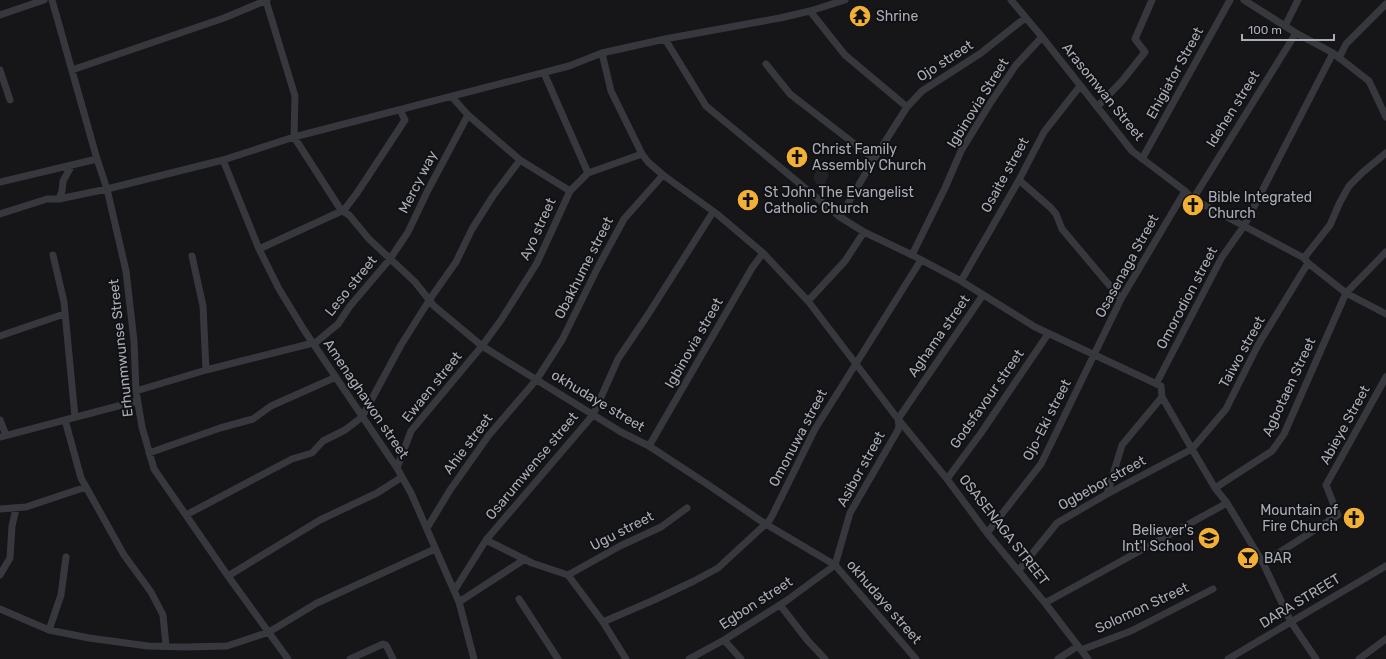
<svg xmlns="http://www.w3.org/2000/svg" width="1386" height="659" viewBox="0 0 1386 659" font-family="Rubik,sans-serif">
<style>
.built{fill:#222225}
.lines{fill:none;stroke-linecap:round;stroke-linejoin:round}
.minor{stroke:#37383d;stroke-width:7}
.labels{text-anchor:middle;dominant-baseline:central;stroke-width:4;stroke-linejoin:round;paint-order:stroke}
.poi-label{font-size:14px;fill:#a8adb8;stroke:#111113;text-anchor:start}
.street-label{font-size:14px;fill:#a8adb8;stroke:#111113}
</style>
<rect width="100%" height="100%" fill="#161618"/>
<path class="built" d="M820 162 829 175 821 191 813 178Z"/>
<g class="lines">
<path class="minor" d="M52 0 97 159 107 189 126 271 134 341 136 391 142 427 154 469 228 576 288 659
M1011 0 1042 37 1132 151 1185 191 1193 199 1244 226 1333 53
M1244 0 1296 33 1333 53 1369 81 1386 117
M266 1 295 96 294 137 341 210 349 215 369 239 415 282 434 306 482 346 621 432 649 446 707 484 764 523 835 565 916 659
M810 11 845 55 907 107
M0 15 44 0
M1285 26 1298 0
M665 39 706 106 840 217 864 232 912 255 961 281 1035 327 1161 386 1162 397 1192 449 1215 488 1227 503 1263 563 1291 622 1316 659
M602 53 611 91 642 154 648 162 663 175 717 214 763 253 808 301 898 419 947 479 987 533 1045 603 1088 659
M1339 58 1346 44 1386 4
M766 64 790 94 874 159
M0 70 10 100
M72 70 224 18 267 0
M544 73 588 173
M452 97 468 115 520 160 570 191
M1097 107 1122 81 1145 52 1135 39 1152 0
M1142 159 1230 0
M223 160 259 249 279 289 304 330 397 468 411 493 459 602 474 659
M1019 180 1051 208 1056 214 1062 229 1121 299
M0 182 97 159
M59 199 62 191 63 181 72 165
M1193 199 1296 33
M0 214 47 199H59L107 189 223 160 294 137 569 66 602 53 665 39 780 18 810 11 845 0
M840 217 874 159 907 107 922 91 981 53 1025 18
M259 249 344 210 357 193 405 120 400 110
M53 255 64 302 75 417
M912 255 945 188 961 151 991 102 1016 65 1042 37
M192 256 203 306 206 370
M1304 258 1330 225 1340 202 1349 186 1363 172 1386 153
M961 281 1019 180 1044 132 1080 86
M808 301 845 261 864 232
M0 336 64 314
M314 344 338 324 350 306 390 259 408 232 428 190 468 115
M1156 384 1222 257 1244 226 1304 258 1308 263 1346 293 1386 314
M136 391 206 370 313 343
M0 420 6 435
M65 420 81 478 124 555 151 592 163 615 166 646
M0 437 137 401
M649 446 752 268 763 253
M149 453 220 428 253 419 271 406 336 377
M397 468 411 431 482 346 501 320 537 263 570 191 588 173 642 154
M947 479 981 433 1048 334
M1215 488 1272 451 1284 434 1346 293 1386 252
M1107 494 1122 445 1162 397
M0 509 26 507 86 487
M186 515 292 459 312 453 323 441 345 430 362 417 401 345 430 299 456 262 472 229 493 196 520 160
M427 528 450 490 489 435 537 379 562 340 598 267 624 219 663 175
M987 533 1041 464 1121 299 1185 191
M486 540 532 563 568 575 603 622 626 659
M1263 563 1338 515 1326 485 1386 377
M1019 570 1057 523 1107 494 1192 449 1226 409 1258 345 1308 263
M0 575 10 558 12 526 16 509
M568 575 620 546 661 527 687 508
M228 576 320 520 377 493 402 477
M454 591 486 540 593 415 618 359 649 313 713 212
M519 599 558 659
M459 602 525 559
M1045 603 1227 503
M780 605 808 641 825 659
M0 609 49 630 89 638 148 646 187 647 227 646 269 632 317 603 435 549
M603 622 654 600 694 581 718 568 769 521 772 516 815 429 921 260
M49 630 61 595 66 557
M724 640 741 659
M1081 650 1131 631 1213 589
M350 659 383 644 386 645 393 659
M689 659 724 640 786 601 835 565 850 513 898 430 899 426 898 419 983 295
M1058 659 1078 646
M1228 659 1386 566
M1359 659 1386 639"/>
</g>
<defs>
<g id="temple-disc" transform="scale(1.15)"><circle r="9.5" fill="#f2b134" stroke="#111113"/><path d="M0-6L5-2H3V0L6.5 2.5H4V6H1.5V3h-3V6H-4V2.5H-6.5L-3 0V-2H-5Z" fill="#111"/></g>
<g id="church-disc" transform="scale(1.15)"><circle r="9.5" fill="#f2b134" stroke="#111113"/><path d="M-1.2-6h2.4v3.5h3.3v2.4h-3.3V6h-2.4V-.1h-3.3v-2.4h3.3Z" fill="#111"/></g>
<g id="school-disc" transform="scale(1.15)"><circle r="9.5" fill="#f2b134" stroke="#111113"/><path d="M0-5L7-2L0 1L-7-2ZM-4 1L0 2.5L4 1V4Q0 6-4 4Z" fill="#111"/></g>
<g id="bar-disc" transform="scale(1.15)"><circle r="9.5" fill="#f2b134" stroke="#111113"/><path d="M-6-5H6L.8 .8V4.5H3.5V6h-7V4.5H-.8V.8Z" fill="#111"/></g>
</defs>
<g fill-rule="evenodd">
<use href="#temple-disc" x="860" y="16"/>
<use href="#church-disc" x="797" y="157"/>
<use href="#church-disc" x="748" y="200"/>
<use href="#church-disc" x="1193" y="205"/>
<use href="#church-disc" x="1354" y="518"/>
<use href="#school-disc" x="1209" y="538"/>
<use href="#bar-disc" x="1248" y="558"/>
</g>
<g class="labels">
<g class="poi-label">
<text x="876" y="16">Shrine</text>
<text x="812" y="149">Christ Family<tspan x="812" dy="16">Assembly Church</tspan></text>
<text x="764" y="192">St John The Evangelist<tspan x="764" dy="16">Catholic Church</tspan></text>
<text x="1208" y="197">Bible Integrated<tspan x="1208" dy="16">Church</tspan></text>
<text x="1338" y="510" text-anchor="end">Mountain of<tspan x="1338" dy="16">Fire Church</tspan></text>
<text x="1194" y="530" text-anchor="end">Believer's<tspan x="1194" dy="16">Int'l School</tspan></text>
<text x="1264" y="558">BAR</text>
</g>
<g class="street-label">
<text transform="translate(945 61) rotate(-33)">Ojo street</text>
<text transform="translate(1175 73) rotate(-61)">Ehigiator Street</text>
<text transform="translate(1103 92) rotate(51)">Arasomwan Street</text>
<text transform="translate(978 103) rotate(-58)">Igbinovia Street</text>
<text transform="translate(1233 109) rotate(-58)">Idehen street</text>
<text transform="translate(1005 175) rotate(-61)">Osaite street</text>
<text transform="translate(418 182) rotate(-63)">Mercy way</text>
<text transform="translate(538 229) rotate(-65)">Ayo street</text>
<text transform="translate(1127 266) rotate(-61)">Osasenaga Street</text>
<text transform="translate(584 268) rotate(-63)">Obakhume street</text>
<text transform="translate(351 286) rotate(-51)">Leso street</text>
<text transform="translate(1187 298) rotate(-62)">Omorodion street</text>
<text transform="translate(939 336) rotate(-55)">Aghama street</text>
<text transform="translate(694 343) rotate(-60)">Igbinovia street</text>
<text transform="translate(121 348) rotate(-96)">Erhunmwunse Street</text>
<text transform="translate(1242 352) rotate(-61)">Taiwo street</text>
<text transform="translate(432 387) rotate(-51)">Ewaen street</text>
<text transform="translate(1289 387) rotate(-65)">Agbotaen Street</text>
<text transform="translate(366 399) rotate(56)">Amenaghawon street</text>
<text transform="translate(987 399) rotate(-55)">Godsfavour street</text>
<text transform="translate(598 401) rotate(31)">okhudaye street</text>
<text transform="translate(1047 420) rotate(-63)">Ojo-Eki street</text>
<text transform="translate(1345 425) rotate(-61)">Abieye Street</text>
<text transform="translate(798 438) rotate(-62)">Omonuwa street</text>
<text transform="translate(468 444) rotate(-53)">Ahie street</text>
<text transform="translate(532 466) rotate(-50)">Osarumwense street</text>
<text transform="translate(861 469) rotate(-61)">Asibor street</text>
<text transform="translate(1102 483) rotate(-29)">Ogbebor street</text>
<text transform="translate(1004 530) rotate(52)">OSASENAGA STREET</text>
<text transform="translate(622 531) rotate(-27)">Ugu street</text>
<text transform="translate(1300 601) rotate(-31)">DARA STREET</text>
<text transform="translate(884 602) rotate(49)">okhudaye street</text>
<text transform="translate(756 603) rotate(-33)">Egbon street</text>
<text transform="translate(1142 608) rotate(-25)">Solomon Street</text>
</g>
</g>
<path d="M1242 34v6h92v-6" fill="none" stroke="#a8adb8" stroke-width="2"/>
<text x="1248" y="34" font-size="12" fill="#a8adb8" stroke="#111113" stroke-width="3" paint-order="stroke">100 m</text>
</svg>
